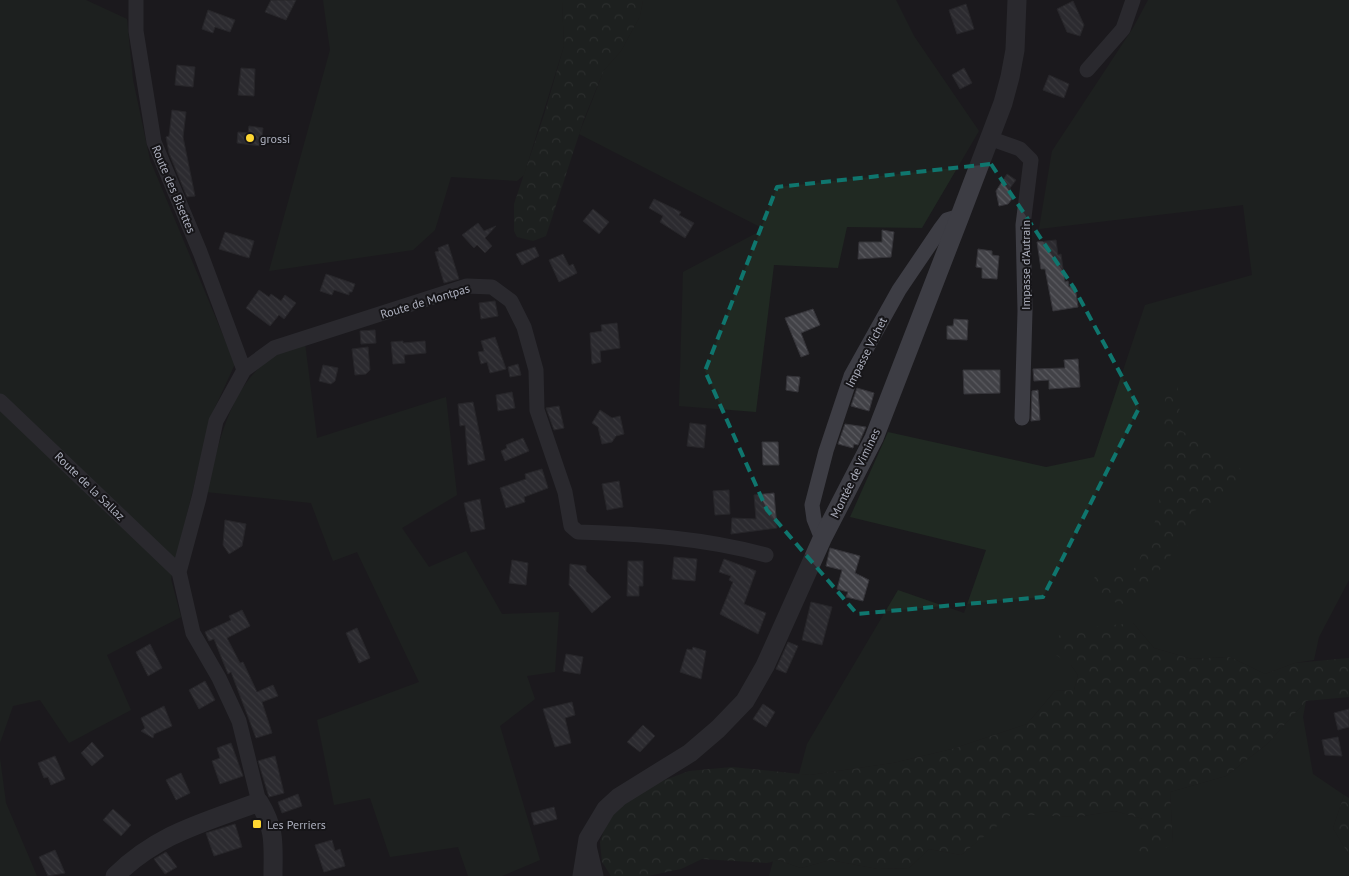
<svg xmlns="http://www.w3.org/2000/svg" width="1349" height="876" viewBox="0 0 1349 876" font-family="'PT Sans',sans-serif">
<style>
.green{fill:#202922}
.forest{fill:url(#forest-crowns)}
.building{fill:url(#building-back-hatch);stroke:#353439}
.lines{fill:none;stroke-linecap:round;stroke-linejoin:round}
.minor{stroke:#3d3d44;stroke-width:15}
.tertiary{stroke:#3d3d44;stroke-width:19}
.marked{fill:none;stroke:#0f766e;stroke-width:4;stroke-dasharray:10 6;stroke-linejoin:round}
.poi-dot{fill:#fed732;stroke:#161518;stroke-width:2}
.labels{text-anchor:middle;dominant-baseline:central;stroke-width:4;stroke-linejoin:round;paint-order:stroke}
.poi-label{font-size:12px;fill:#acafbd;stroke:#161518;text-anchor:start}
.street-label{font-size:12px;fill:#acafbd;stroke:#161518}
</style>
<defs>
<pattern id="forest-crowns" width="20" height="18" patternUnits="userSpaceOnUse" patternTransform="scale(1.25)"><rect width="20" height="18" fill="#202922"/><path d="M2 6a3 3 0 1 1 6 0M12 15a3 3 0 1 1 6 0" fill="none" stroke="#3e4640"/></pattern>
<pattern id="building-back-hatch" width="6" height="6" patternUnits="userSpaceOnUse" patternTransform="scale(1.25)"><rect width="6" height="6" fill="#424247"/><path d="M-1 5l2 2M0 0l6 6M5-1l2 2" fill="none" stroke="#5b5b60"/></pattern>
</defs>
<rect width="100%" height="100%" fill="#1b1a1d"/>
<path class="green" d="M0 0H86L127 19 133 80 150 160 235 364 211 416 171 579 181 617 107 655 131 710 69 743 40 700 13 706 0 743Z
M323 0H562L564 46 524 175 517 181 451 177 435 230 413 250 269 271 330 50Z
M643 0H896L914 36 979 131 922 228 847 227 838 268 774 265 756 412 679 406 683 272 764 229 579 134 604 70 621 51 640 16Z
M1148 0H1349V580L1319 637 1314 660 1295 663 1265 674 1230 657 1192 659 1154 648 1133 623 1071 665 1078 675 1074 690 1055 691 1027 724 952 749 893 763 810 775 799 774 807 744 898 590 964 613 986 550 850 517 888 432 1046 467 1094 457 1145 305 1252 275 1243 205 1039 229 1052 151 1133 28Z
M305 343 317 438 446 397 457 495 402 528 429 567 466 551 502 614 559 612 555 672 527 676 535 699 500 726 540 860 502 876H468L458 847 390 857 370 798 334 805 317 720 419 682 357 552 333 561 311 503 206 492C219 445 229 385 273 357 283 351 295 347 305 343Z
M1306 701 1303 717 1313 774 1344 795 1333 828 1349 855V876H769L773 861 778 860 801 868 830 860 878 869 909 868 929 849 961 855 1012 813 1076 817 1115 811 1144 819 1139 827 1173 844 1170 792 1226 776 1267 744Z
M0 758 6 803 37 876H0Z"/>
<path class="forest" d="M562 0H643L640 16 621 51 604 70 584 119 546 236 533 241 517 237 514 231V204L544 115 564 46Z
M1176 381 1179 395 1180 430 1219 451 1243 471 1220 503 1193 511 1176 548 1157 574 1147 592 1122 604 1102 599 1092 587 1095 576C1106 575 1124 577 1133 570 1137 566 1140 558 1142 553 1172 500 1158 441 1167 384Z
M1133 623 1154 648 1192 659 1230 657 1265 674 1295 663 1349 658V697L1306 701 1267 744 1226 776 1170 792 1173 844 1149 856 1137 850 1139 826 1143 819 1115 811 1076 817 1012 814 961 855 929 849 909 868 878 869 830 860 801 868 778 860 767 863 702 859 681 869 648 876H611L602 862 600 842 607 821 624 804 657 783 689 771 732 767 810 775 893 763 952 749 1027 724 1055 691 1074 690 1078 675 1071 665 1053 653 1058 636 1083 628Z
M1344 795 1349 798V855L1333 828Z"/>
<path class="building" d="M271 0H296L286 20 265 12Z
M1073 1 1084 25 1080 36 1067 32 1057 9Z
M966 4 974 29 957 34 949 10Z
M208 10 235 20 230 32 215 27 213 33 202 29Z
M177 65 195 67 193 87 175 85Z
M241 68 255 69 254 96 238 95Z
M964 68 972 83 960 89 952 75Z
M1049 75 1069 84 1064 98 1043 90Z
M172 110 186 112 183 137 195 196 187 197 169 153 166 137 169 136Z
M249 126 263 128 261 146 237 143 238 132 248 133Z
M1007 174 1016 180 1010 188 1012 199 1008 204 999 206 996 191Z
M654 199 681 212 679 215 694 223 685 238 660 222 663 216 649 208Z
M593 209 609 222 599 234 583 221Z
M478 223 484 231 496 226 485 238 492 246 485 253 477 245 474 248 462 235Z
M882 230 894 232 891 257 858 259 859 242H882Z
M225 232 254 241 249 258 219 249Z
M1056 240 1058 255 1061 254 1065 282 1068 281 1069 287 1075 286 1078 307 1053 311 1045 269H1041L1037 242Z
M448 244 459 279 444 283 435 252 439 251 438 248Z
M535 247 539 256 522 265 516 254Z
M978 249 992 251V255L999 256 997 279 982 278V268L976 267Z
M563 254 569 266 573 264 577 273 559 282 549 260Z
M326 274 355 284 352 292H349V295L334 290 332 295 320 291Z
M259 290 269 297 271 294 281 301 285 295 296 303 284 319 279 315 270 326 246 308Z
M495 301 498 316 481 319 479 303Z
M813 309 820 325 801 333 809 354 801 357 785 318Z
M954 319 968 320 967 340 947 339V326H953Z
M617 323 620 348 600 351 601 362 592 364 590 333 602 331 601 325Z
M375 330 376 343 361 344 360 331Z
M495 337 506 369 490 373 487 362 481 364 478 352 484 351 481 341Z
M403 341V343L425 341 426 353 404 355 405 363 393 364 391 342Z
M368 347 370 370 366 374 355 375 352 349Z
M1078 359 1080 387 1049 389V380L1034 381 1033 369 1065 368 1064 360Z
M518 364 521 375 510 377 508 367Z
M323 365 338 368 335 381 331 384 319 381Z
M963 370H1000V393L964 394Z
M787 376 800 377 798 392 786 390Z
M857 388 874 393 869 411 851 406Z
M1038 390 1040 420 1031 421 1032 391Z
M512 392 515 408 498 411 496 395Z
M473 402 485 460 468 465 465 425 460 426 458 404Z
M559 406 564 428 554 430 546 408Z
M600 410 612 418 620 416 624 434 616 436 612 442 602 444 598 427 592 423Z
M690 423 706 425 704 448 687 446Z
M845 424 866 427 858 445 854 444 853 448 838 444Z
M523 438 529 451 505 461 501 451 507 448 506 445Z
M762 442H778L779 465H763Z
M542 469 548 488 524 497 525 502 506 508 500 488 526 479 525 474Z
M619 481 623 507 607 510 602 484Z
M729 490 730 514 715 515 713 491Z
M774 493 777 528 731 534 732 518 756 519 754 495Z
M480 499 485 529 471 532 464 503Z
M225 520 246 524 242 546 229 554 223 545Z
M830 548 860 556 855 573 869 580 863 601 846 597 848 592 837 589 842 570 826 566Z
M674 557 697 559 695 581 672 579Z
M724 559 756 571 744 604 766 613 758 634 720 614 733 582 729 580 731 576 719 572Z
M512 560 528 563 526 585 509 583Z
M628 561H643V586H639V596H627Z
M570 564 586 566V571L611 597 592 613 569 585Z
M811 602 832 607 822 645 802 640Z
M242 610 250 626 227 638 240 663 243 662 257 692 273 685 278 696 262 702 272 733 256 738 231 672 228 674 214 639 209 641 205 632 231 620 229 616Z
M357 628 370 658 359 663 346 633Z
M788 642 798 646 786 673 776 669Z
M150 644 162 668 148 676 136 652Z
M693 647 706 651 701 679 680 672 687 649 692 650Z
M566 654 583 657 580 674 563 671Z
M205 681 215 700 199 709 189 690Z
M572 702 575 715 565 718 571 743 555 747 543 709Z
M763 704 775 712 766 727 753 719Z
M164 706 172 726 154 734 153 738 141 731 145 728 141 718Z
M1349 709V727L1338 730 1334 713Z
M643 725 655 736 640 752 627 742Z
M1338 737 1342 756 1325 755 1322 740Z
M92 742 104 756 92 766 81 753Z
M231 743 243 776 220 784 212 761 220 758 217 748Z
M55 756 65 779 51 785 48 777 44 778 38 763Z
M275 756 284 793 269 797 258 761Z
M181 773 190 793 176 800 166 780Z
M298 794 302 806 282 813 278 802Z
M554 807 557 819 534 825 531 813Z
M113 809 131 825 121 836 103 820Z
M235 824 242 847 214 856 206 833Z
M332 840 335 851 340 849 345 866 324 872 315 845Z
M55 850 65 873 48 876 39 857Z
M166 852 177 867 165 874 154 859Z"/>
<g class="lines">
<path class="minor" d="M136 0V31L154 142 200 252 244 370
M1087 70 1123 29 1133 0
M989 138 1020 149 1031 160 1023 225 1025 311 1022 418
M0 401 179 572
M822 539 814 519 812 505 826 451 851 376 899 290 941 228 947 220 960 216
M259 802 239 721 219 678 193 633 179 572 199 498 216 421 244 370 274 348 467 286 492 287 511 301 524 327 536 370 537 410 565 492 571 526 578 532C642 534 704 538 766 555
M589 846 596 876"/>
<path class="tertiary" d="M115 876C159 833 203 823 259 802 276 830 273 845 273 876
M582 876 588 839 606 809 619 797 690 753 718 729 745 701 765 666 822 539 874 438 960 216 1003 103 1010 77 1015 50 1017 0"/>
</g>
<path d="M0 0H1349V876H0ZM991 164 1074 288 1139 408 1043 597 857 614 767 510 705 371 777 187Z" fill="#1b1a1d" fill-opacity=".55" fill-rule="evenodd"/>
<path class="marked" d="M991 164 1074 288 1139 408 1043 597 857 614 767 510 705 371 777 187Z"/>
<g class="poi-dot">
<circle cx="250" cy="138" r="5"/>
<rect x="252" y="819" width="10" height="10" rx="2.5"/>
</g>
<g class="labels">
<g class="poi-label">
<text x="260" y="138">grossi</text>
<text x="267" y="824">Les Perriers</text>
</g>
<g class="street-label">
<text transform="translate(174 189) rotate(67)">Route des Bisettes</text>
<text transform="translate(1025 265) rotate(-90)">Impasse d'Autrain</text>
<text transform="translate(425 301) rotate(-17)">Route de Montpas</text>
<text transform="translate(866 352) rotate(-63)">Impasse Vichet</text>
<text transform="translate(855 473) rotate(-64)">Montée de Vimines</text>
<text transform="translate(90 486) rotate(44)">Route de la Sallaz</text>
</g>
</g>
</svg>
